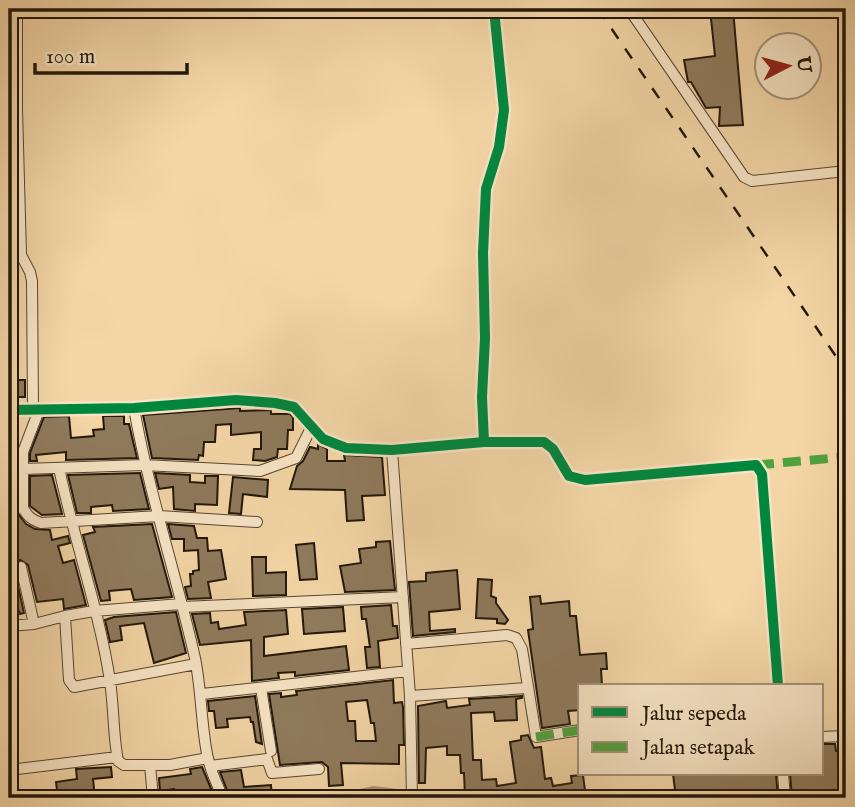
<svg xmlns="http://www.w3.org/2000/svg" width="855" height="807" viewBox="0 0 855 807" font-family="'IM FELL English',serif">
<style>
.lines{fill:none;stroke-linecap:round;stroke-linejoin:round}
.canal{stroke:#ac9471;stroke-width:10}
.building{fill:#8f7a5c;stroke:#22170b;stroke-width:2;fill-rule:evenodd}
.minor-casing{stroke:#564632;stroke-width:12}
.minor{stroke:#f7e4c5;stroke-width:10}
.rail{stroke:#22170b;stroke-width:2.5;stroke-dasharray:12 12;stroke-linecap:butt}
.quiet{stroke:#50a13e;stroke-width:9;stroke-dasharray:18 9;stroke-linecap:butt}
.cycleway-casing{stroke:#f7e4c5;stroke-width:15}
.cycleway{stroke:#00873e;stroke-width:10}
</style>
<rect width="100%" height="100%" fill="#f3d5a6"/>
<filter id="stains"><feTurbulence type="fractalNoise" baseFrequency=".00286" numOctaves="4"/><feColorMatrix values="0 0 0 0 .2 0 0 0 0 .09 0 0 0 0 .02 0 0 0 .5 -.17"/></filter>
<radialGradient id="worn" r=".72"><stop offset=".6" stop-color="#630" stop-opacity="0"/><stop offset="1" stop-color="#630" stop-opacity=".3"/></radialGradient>
<g class="lines">
<path class="canal" d="M344 798 373 791 412 796"/>
</g>
<path class="building" d="M710 9H733L743 125 719 126 720 107 706 108 691 82H688L684 60 715 56Z
M9 380H25V397H9Z
M240 408V411L271 410V414H290L293 417V430H288L287 449H278L277 457 265 461 253 460 254 449H261V432L231 435V424L216 425 215 442H204L203 456 199 455 198 460 152 458 143 415Z
M69 416 71 438 94 436 93 430 104 429 103 416H124V424H129L137 458 66 460V452L36 455 37 461H30V453L44 417Z
M318 444 327 449V461H345L344 455 382 457 385 495 362 496 364 520 347 521 345 490 290 489 297 466 303 461 310 447 318 449Z
M140 473 149 509 113 511 112 505 91 507V513H77L68 475Z
M155 473 190 475V482L205 483V476H218L217 505 195 504V511L174 509 173 487 159 489Z
M52 475 62 514 42 515 30 506V476Z
M233 477 268 480 267 497 243 494 241 514 229 513Z
M9 514 19 515 26 524 35 529 50 530 52 540 68 536 70 543 58 546 63 563 74 560 86 605 64 609 63 599 37 602 28 565 20 560 16 562 14 568 24 613 20 614 19 611 9 612Z
M152 524 172 597 134 600 131 589 109 591 110 600 101 601 83 535 95 532 93 527Z
M168 524 194 526 197 538H207L208 551 221 550 226 579 208 582 211 598 188 599 185 587 191 586 190 574H193V571L199 570 198 550 184 551V539H172Z
M390 541 395 590 345 592 340 566 361 563 359 549 376 547V542Z
M314 543 317 579 300 580 296 545Z
M252 557H266V573L286 572V595L253 596Z
M457 570 460 609 429 612 430 631 455 629V632L413 636 409 582 426 581V573Z
M478 579 492 580 491 596 496 598V603L508 620 505 624 497 623V619L476 618Z
M540 596 541 604 569 601 570 616H576L580 655 606 653 607 669H601L602 686H580V710L568 711 570 724 542 728 528 630 533 629 530 597Z
M391 605 393 626H397L398 638 378 641 380 667 367 668 365 647H370L366 619H362L361 607Z
M343 607 345 631 304 634 302 609Z
M286 610 288 634 264 637V656L346 646 349 670 295 676V672L278 673 279 678 252 681 251 640 200 645 192 614 210 613 211 623 218 622 219 629 246 625 244 612Z
M176 612 186 653 154 663 144 623 120 626 122 640 110 642 105 620 114 617Z
M393 680 394 703 402 702 403 707 404 745H399V764L341 763 343 785 329 786 328 767 322 762 280 765 269 694 281 693V697L297 695 296 691ZM367 700 371 723H374L376 741H356L355 721H348L346 702Z
M255 696 262 744 256 742 253 722H251L250 717 227 719 228 727 216 728 214 711H209L208 701Z
M522 696V698L516 699 517 720 495 721 494 712 471 713 473 760H481L482 780 496 779 497 786 516 783 510 742 521 740V736L528 735 534 748 541 747 545 779 551 778 553 786 572 783 571 776 583 775 586 798H504L503 794 465 796 464 773H461L460 755H447V746L426 748 425 783H419L418 706 446 701 447 708 470 705 469 699Z
M822 744H835L836 751 846 750V798H792L790 774H822Z
M111 767 112 777 93 779 95 798H58L56 782 77 779 76 769Z
M202 767 215 798H179L178 792H175L174 789 160 791 159 778 191 774 190 769Z
M241 770 244 787 271 785 272 798H230L220 772Z
M673 774H776L778 798H676Z"/>
<g class="lines">
<g class="minor-casing">
<path id="minor" d="M17 9V109L21 255 30 272 32 281 33 409
M629 9 744 177 752 181 846 171
M134 408C149 493 176 574 195 658 201 688 201 718 206 748 208 765 216 782 223 798
M9 410 134 408 236 400 275 403 294 407 323 439 346 448 392 450 484 442H544L553 449 569 476 585 480 756 465 762 474 778 686
M484 442 482 397 485 338 483 253 486 189 499 147 504 110 494 9
M392 450 410 696 412 798
M59 468C74 540 99 609 110 681 114 708 113 735 118 761L124 765H170L208 758
M23 469 144 465 260 471 296 458 311 428
M9 507 23 508V452L39 410
M23 508C28 517 32 520 41 523L159 516 257 522
M21 567 34 624
M182 607 403 597
M65 616 94 611 181 604
M9 626 34 624 65 616 69 680 74 687 196 664
M406 644 507 635 516 638 522 649 536 737 580 730
M261 688 271 751
M202 694 408 671
M410 696 527 688
M822 737 846 736
M150 765 153 798
M210 766 267 759 272 773 319 769
M9 770 117 757
M783 774 785 798"/>
</g>
<use href="#minor" class="minor"/>
<path class="rail" d="M598 9 846 371"/>
<path class="quiet" d="M756 465 846 457
M536 737 580 730"/>
<g class="cycleway-casing">
<path id="cycleway" d="M9 410 134 408 236 400 275 403 294 407 323 439 346 448 392 450 484 442H544L553 449 569 476 585 480 756 465 762 474 778 686
M484 442 482 397 485 338 483 253 486 189 499 147 504 110 494 9"/>
</g>
<use href="#cycleway" class="cycleway"/>
</g>
<rect width="855" height="807" fill="none" stroke="#f3d5a6" stroke-width="35"/>
<rect x="10" y="10" width="834" height="786" fill="none" stroke="#22170b" stroke-width="3.5"/>
<rect x="18" y="18" width="820" height="772" fill="none" stroke="#22170b" stroke-width="2"/>
<rect x="578" y="684" width="245" height="91" fill="#f7e4c5" stroke="#a2927b" stroke-width="2"/>
<rect x="592" y="707" width="35" height="10" fill="#00873e" stroke="#a2927b" stroke-width="2"/>
<text x="642" y="720" font-size="21" fill="#22170b">Jalur sepeda</text>
<rect x="592" y="742" width="35" height="10" fill="#50a13e" stroke="#a2927b" stroke-width="2"/>
<text x="642" y="754" font-size="21" fill="#22170b">Jalan setapak</text>
<g transform="translate(788 66) rotate(84)"><circle r="33" fill="#f7e4c5" stroke="#a2927b" stroke-width="2"/>
<path d="M0-5L12 26L0 18L-12 26Z" fill="#8f2418"/>
<text y="-10" font-size="19" font-weight="bold" text-anchor="middle" fill="#22170b">U</text>
</g>
<path d="M35 63v10h152v-10" fill="none" stroke="#22170b" stroke-width="3.5"/>
<text x="46" y="63" font-size="21" fill="#22170b" stroke="#f7e4c5" stroke-width="5" paint-order="stroke">100 m</text>
<rect width="100%" height="100%" filter="url(#stains)"/>
<rect width="100%" height="100%" fill="url(#worn)"/>
</svg>
